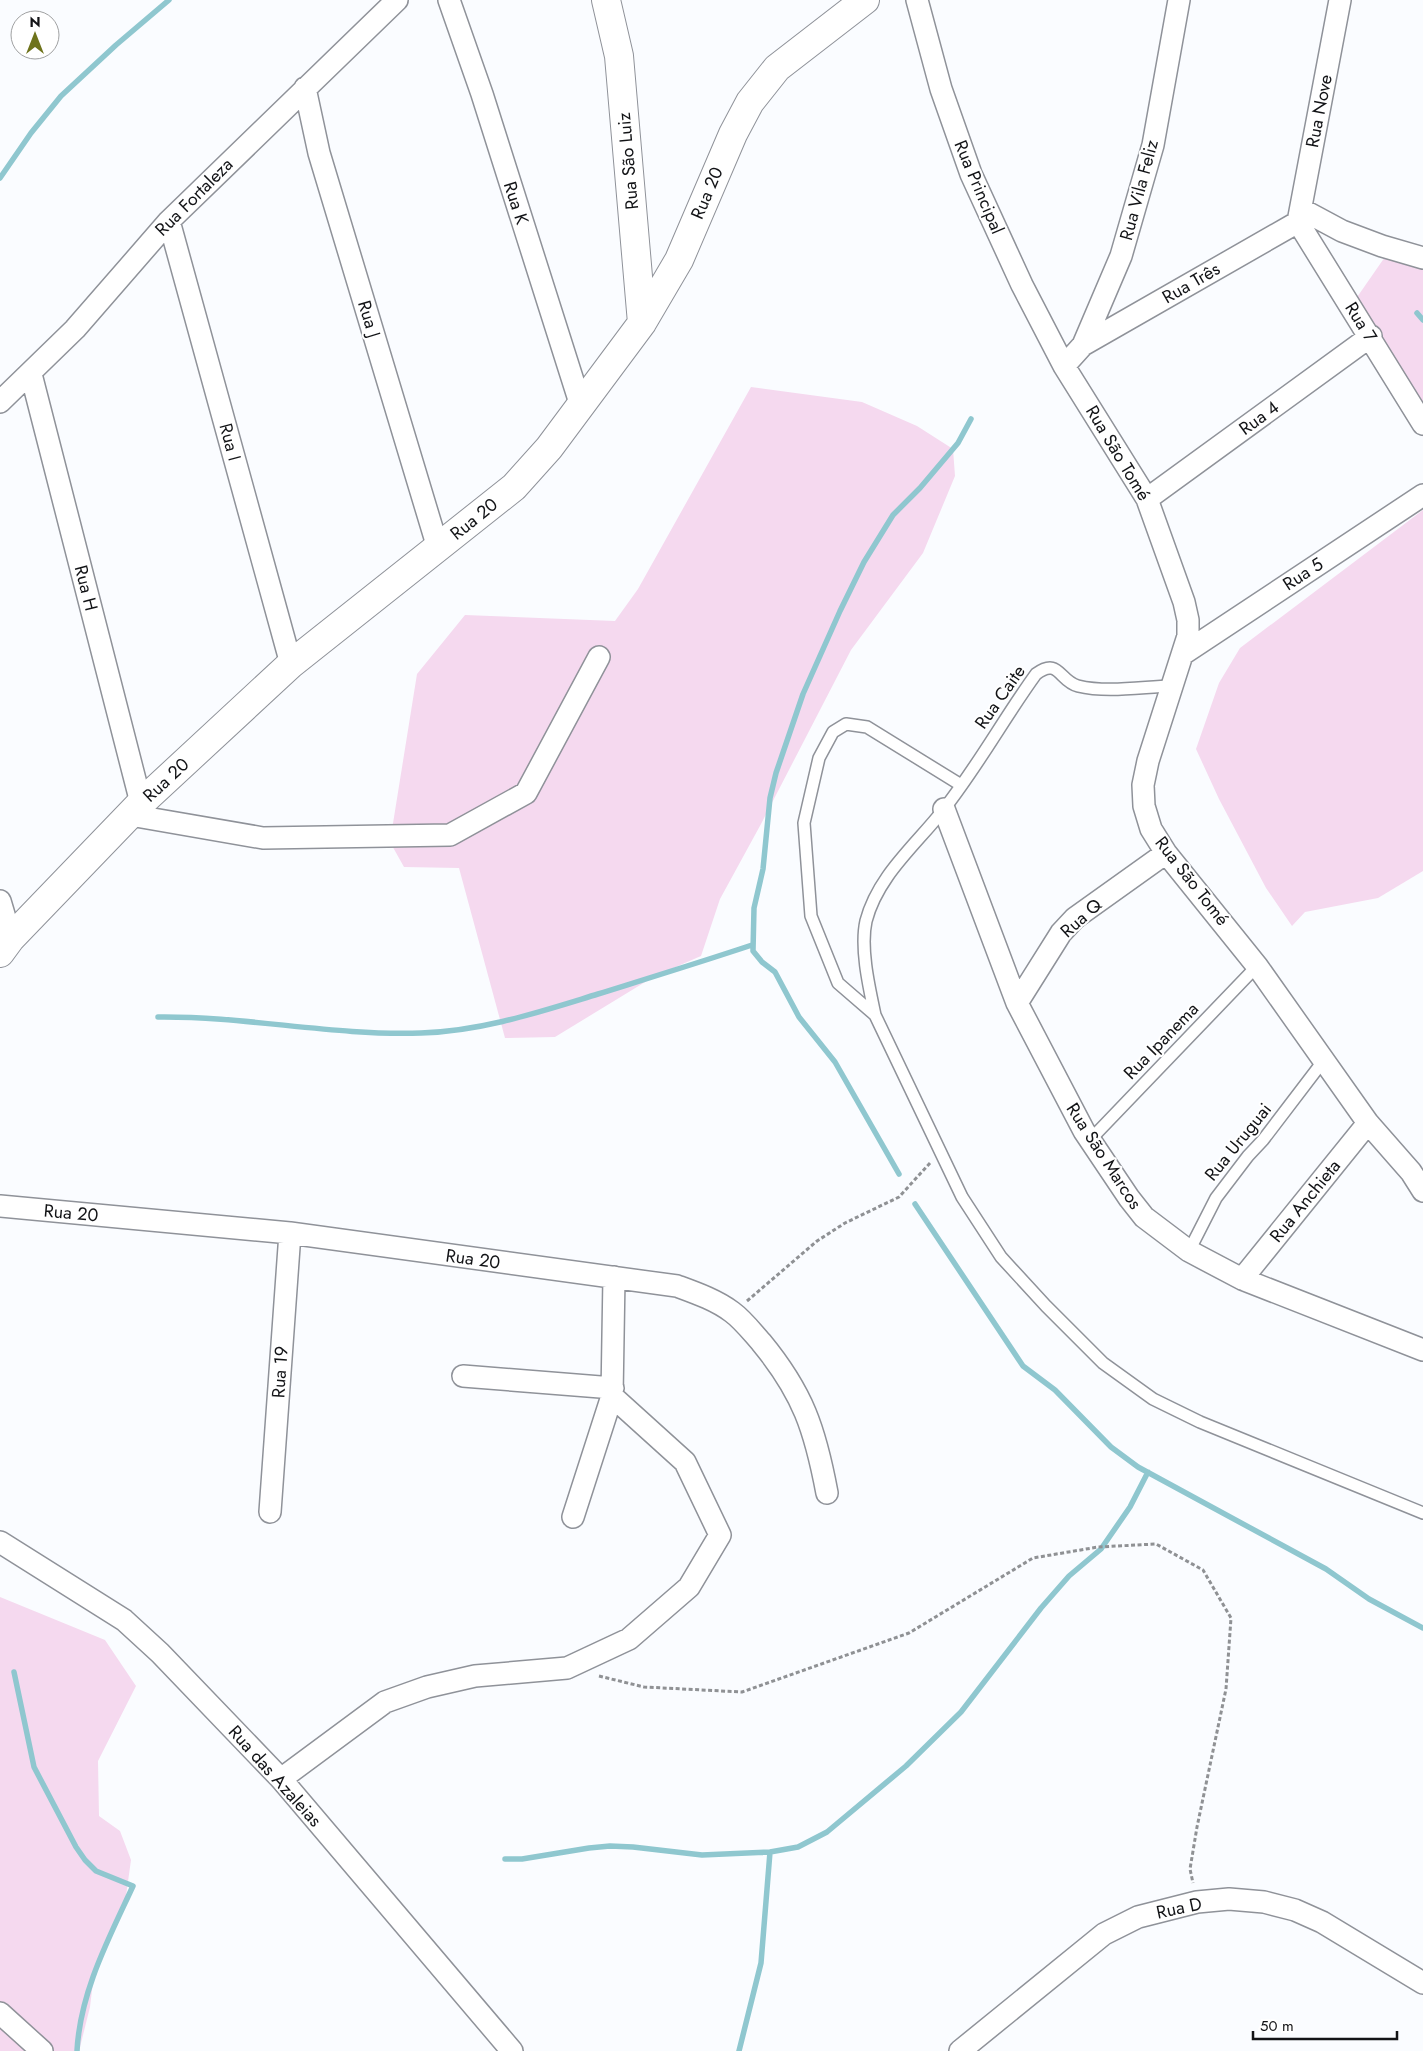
<svg xmlns="http://www.w3.org/2000/svg" width="1423" height="2051" viewBox="0 0 1423 2051" font-family="Jost,sans-serif">
<style>
.green{fill:#f5d9ef}
.lines{fill:none;stroke-linecap:round;stroke-linejoin:round}
.stream{stroke:#8fc7cf;stroke-width:5.5}
.lane-casing{stroke:#8f9299;stroke-width:14}
.street-casing{stroke:#8f9299;stroke-width:24}
.secondary-casing{stroke:#8f9299;stroke-width:30}
.path{stroke:#8f9194;stroke-width:3;stroke-dasharray:4 2.5;stroke-linecap:butt}
.lane{stroke:#fff;stroke-width:11}
.street{stroke:#fff;stroke-width:21}
.secondary{stroke:#fff;stroke-width:28}
.labels{text-anchor:middle;dominant-baseline:central;stroke-width:4;stroke-linejoin:round;paint-order:stroke}
.street-label{font-size:18px;fill:#121316;stroke:#fff}
</style>
<rect width="100%" height="100%" fill="#fafcff"/>
<path class="green" d="M1387 254 1423 264V437L1368 343 1353 303Z
M751 387 862 402 917 426 953 449 955 476 923 553 851 650 761 824 720 899 701 956 655 976 555 1037 505 1038 459 868 404 867 390 842 417 674 465 615 615 621 638 589Z
M1423 510V871L1378 898 1305 912 1292 926 1266 888 1219 799 1196 749 1219 683 1240 648Z
M0 1597 105 1640 136 1686 98 1761 99 1816 120 1831 131 1860 125 1903 94 1973 90 2007 79 2051H0Z"/>
<g class="lines">
<path class="stream" d="M0 178 31 133 61 96 116 45 169 0
M1417 313 1423 320
M158 1017C246 1016 333 1036 421 1033 483 1031 539 1012 598 994 649 978 701 962 752 945
M899 1174 835 1062 799 1017 775 972 762 962 753 951 754 908 763 869 770 798 776 773 803 694 840 611 864 562 893 515 920 488 958 443 971 419
M915 1204 1023 1366 1055 1390 1111 1447 1138 1467 1326 1569 1369 1599 1423 1628
M14 1672 34 1767 76 1847 85 1860 96 1871 133 1886C109 1938 80 1992 77 2051
M505 1859H522L589 1848 610 1846 633 1847 702 1855 770 1852 798 1847 827 1832 906 1766 961 1712 1041 1608 1069 1576 1101 1549 1130 1507 1148 1472
M739 2051 761 1963 770 1852"/>
<g class="lane-casing">
<path id="lane" d="M1171 686C1141 687 1107 693 1078 686 1059 681 1059 657 1036 674 1004 718 978 766 944 809 917 844 878 875 866 921 860 948 869 987 875 1015L962 1197 1001 1257 1046 1306 1103 1363 1153 1399 1200 1422 1423 1513
M875 1015 838 983 811 916 804 823 819 758 833 732 846 724 867 727 961 785
M1090 1140 1257 966
M1189 1251 1216 1198 1248 1156 1263 1140 1324 1060"/>
</g>
<g class="street-casing">
<path id="street" d="M449 0 482 94 581 406
M917 0 941 89 971 174 1022 285 1064 366 1147 499 1184 602 1188 620V636L1148 761 1143 785 1144 806 1151 829 1166 853 1257 966 1368 1123 1411 1172 1423 1191
M305 88 319 153 438 548
M1301 209 1342 231 1382 246 1423 258
M169 221 291 664
M1298 222 1423 424
M1298 222 1340 0
M1083 345 1298 222
M1064 366 1083 345 1121 256 1153 145 1179 0
M31 374 141 803
M0 402 75 329 169 221 397 0
M1147 499 1371 336
M1183 654 1423 495
M944 809 1017 1003 1084 1131 1129 1198 1144 1217 1189 1251 1242 1279 1423 1350
M130 815 263 838 450 835 526 793 599 657
M0 901 11 938
M1017 1003 1061 933 1075 918 1166 853
M0 1206 290 1233 677 1286C696 1293 716 1300 732 1312 743 1320 752 1332 761 1342 803 1393 815 1429 827 1493
M1242 1279 1368 1123
M463 1376 613 1388
M270 1512 290 1233
M573 1517 612 1396 614 1277
M0 1542 124 1620 160 1653 281 1779 512 2051
M281 1779 385 1702 427 1687 475 1676 567 1668 629 1639 689 1587 720 1535 685 1462 612 1396
M0 2013 42 2051
M960 2051 1104 1934 1138 1917 1197 1902 1229 1899 1264 1902 1295 1910 1322 1922 1423 1983"/>
</g>
<g class="secondary-casing">
<path id="secondary" d="M606 0 619 56 642 323
M0 953 11 938 141 803 291 664 514 487 549 448 642 323 679 260 733 134 750 102 777 68 865 0"/>
</g>
<path class="path" d="M747 1301 817 1241 845 1223 899 1197 930 1163
M599 1676 644 1687 742 1692 909 1633 1033 1558 1098 1547 1156 1544 1203 1570 1231 1618 1226 1689 1197 1827 1190 1869 1193 1883"/>
<use href="#lane" class="lane"/>
<use href="#street" class="street"/>
<use href="#secondary" class="secondary"/>
</g>
<g class="labels">
<g class="street-label">
<text transform="translate(1319 111) rotate(-79)">Rua Nove</text>
<text transform="translate(628 161) rotate(-95)">Rua São Luiz</text>
<text transform="translate(979 187) rotate(67)">Rua Principal</text>
<text transform="translate(1139 190) rotate(-75)">Rua Vila Feliz</text>
<text transform="translate(707 193) rotate(-67)">Rua 20</text>
<text transform="translate(194 197) rotate(-45)">Rua Fortaleza</text>
<text transform="translate(516 203) rotate(72)">Rua K</text>
<text transform="translate(1191 283) rotate(-30)">Rua Três</text>
<text transform="translate(369 319) rotate(73)">Rua J</text>
<text transform="translate(1361 322) rotate(58)">Rua 7</text>
<text transform="translate(1259 418) rotate(-36)">Rua 4</text>
<text transform="translate(230 442) rotate(75)">Rua I</text>
<text transform="translate(1118 453) rotate(59)">Rua São Tomé</text>
<text transform="translate(474 519) rotate(-39)">Rua 20</text>
<text transform="translate(1303 574) rotate(-33)">Rua 5</text>
<text transform="translate(86 588) rotate(76)">Rua H</text>
<text transform="translate(1000 697) rotate(-55)">Rua Caite</text>
<text transform="translate(166 780) rotate(-43)">Rua 20</text>
<text transform="translate(1192 881) rotate(52)">Rua São Tomé</text>
<text transform="translate(1081 918) rotate(-42)">Rua Q</text>
<text transform="translate(1161 1041) rotate(-46)">Rua Ipanema</text>
<text transform="translate(1238 1142) rotate(-51)">Rua Uruguai</text>
<text transform="translate(1104 1156) rotate(57)">Rua São Marcos</text>
<text transform="translate(1305 1201) rotate(-51)">Rua Anchieta</text>
<text transform="translate(71 1213) rotate(5)">Rua 20</text>
<text transform="translate(473 1259) rotate(8)">Rua 20</text>
<text transform="translate(280 1372) rotate(-86)">Rua 19</text>
<text transform="translate(275 1776) rotate(48)">Rua das Azaleias</text>
<text transform="translate(1179 1908) rotate(-12)">Rua D</text>
</g>
</g>
<g transform="translate(35 35)"><circle r="24" fill="#ffffff" stroke="#a0a1a2"/>
<path d="M0-4L9 19L0 12L-9 19Z" fill="#6e731b"/>
<text y="-8" font-size="14" font-weight="bold" text-anchor="middle" fill="#121316">N</text>
</g>
<path d="M1253 2031v8h144v-8" fill="none" stroke="#121316" stroke-width="2.5"/>
<text x="1260" y="2031" font-size="15" fill="#121316" stroke="#ffffff" stroke-width="4" paint-order="stroke">50 m</text>
</svg>
